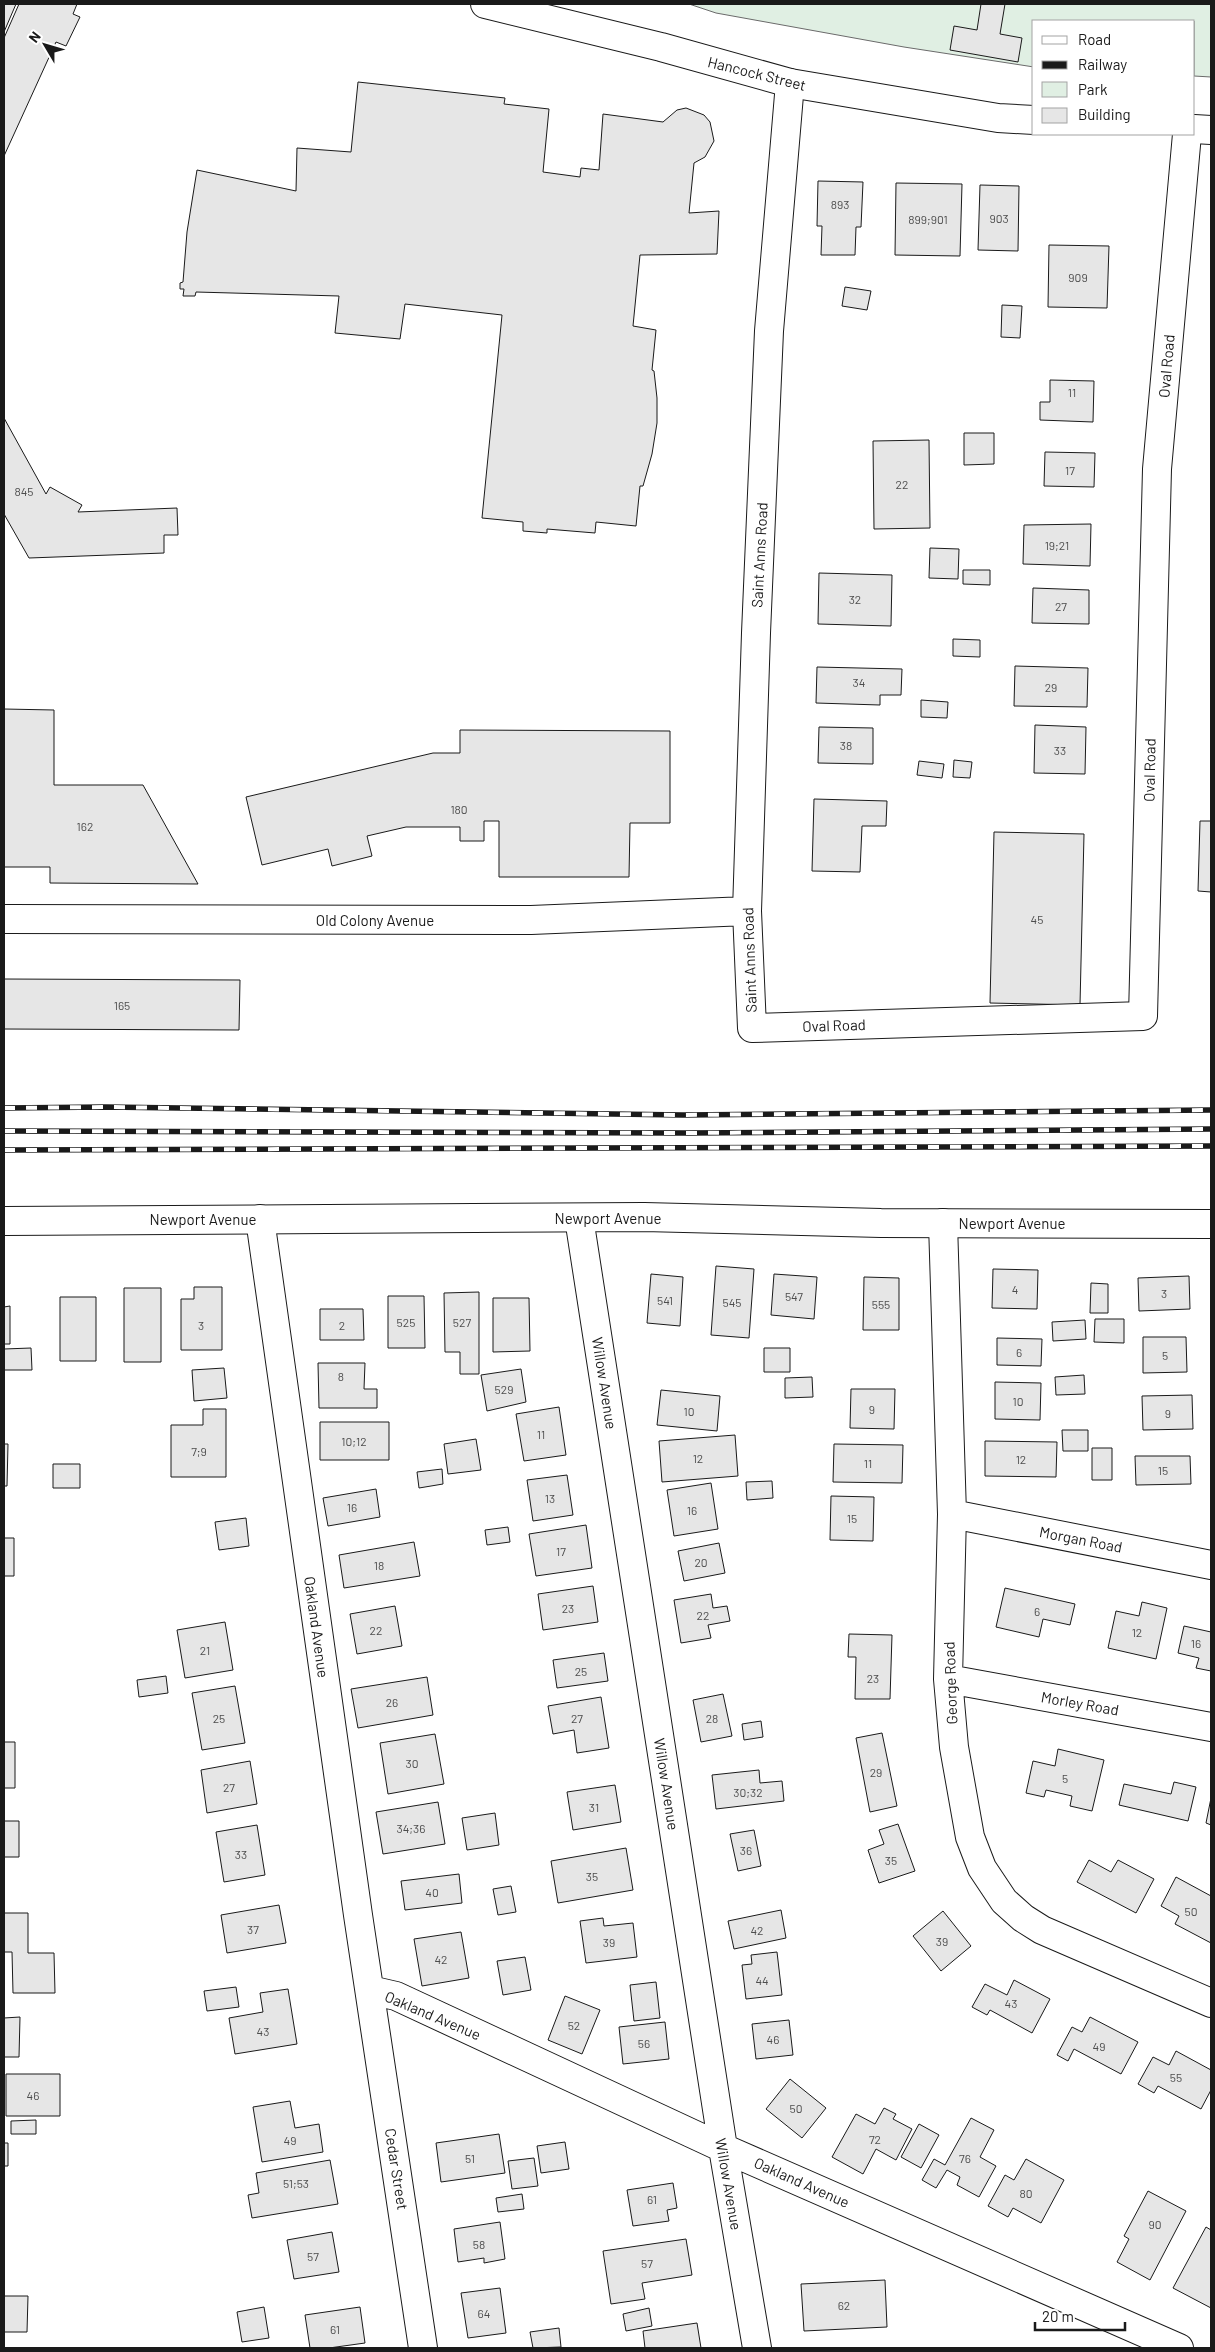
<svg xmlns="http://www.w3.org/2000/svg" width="1215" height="2352" viewBox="0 0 1215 2352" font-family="Barlow,sans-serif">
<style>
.green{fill:#e0efe3;stroke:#6a6a6a}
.building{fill:#e6e6e6;stroke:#1a1a1a}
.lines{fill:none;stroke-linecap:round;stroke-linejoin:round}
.minor-casing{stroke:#1a1a1a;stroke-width:30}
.major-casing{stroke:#1a1a1a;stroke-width:30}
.minor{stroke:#fff;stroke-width:28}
.major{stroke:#fff;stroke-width:28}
.rail-casing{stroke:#1a1a1a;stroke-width:5.5}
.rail{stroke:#fff;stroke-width:4;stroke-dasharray:11;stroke-linecap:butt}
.labels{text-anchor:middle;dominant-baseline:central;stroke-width:4;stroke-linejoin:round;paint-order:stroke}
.number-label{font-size:12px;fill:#4d4d4d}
.street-label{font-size:15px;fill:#1a1a1a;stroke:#fff}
</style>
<rect width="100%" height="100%" fill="#fff"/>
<path class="green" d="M689 4H1211V77L1194 76V21H1034V67L904 47 716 13Z"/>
<path class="building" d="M4 4H16L4 32Z
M19 4H77L73 14 80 17 66 46 56 42 4 156V38Z
M981 4H1005L1000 34 1022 38 1018 62 950 50 954 26 977 30Z
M358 82 505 98 504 104 549 109 543 172 580 177 581 168 599 170 603 114 663 122 677 110 686 108 704 115 710 122 714 141 705 157 694 163 689 213 719 211 717 254 640 255 633 326 656 330 652 370 654 371 657 398V423L652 454 643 486H640L636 526 596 522 595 533 547 529V533L523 531V522L482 518 502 315 405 304 400 339 335 333 339 296 196 292 195 296H183L184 289H180V283L183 282 187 232 197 170 296 191 297 148 351 152Z
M818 181 863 182 861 227H856L855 255H821L822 226H817Z
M896 183 962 184 960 256 895 255Z
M980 185 1019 186 1018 251 978 250Z
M1049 245 1109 246 1107 308 1048 307Z
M845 287 871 291 867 310 842 306Z
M1002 305 1022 306 1020 338 1001 337Z
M1050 380 1094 381 1093 422 1040 420V402H1050Z
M4 418 46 494 50 487 82 505 78 512 177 508 178 535H164V553L29 558 4 514Z
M964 433H994V464L964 465Z
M929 440 930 528 874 529 873 441Z
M1045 452 1095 453 1094 487 1044 486Z
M1091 524 1090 566 1023 564 1024 525Z
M930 548 959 549 958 579 929 578Z
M963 570H990V585L963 584Z
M819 573 892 575 891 626 818 624Z
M1033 588 1089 590V624L1032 623Z
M953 639 980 640V657L953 656Z
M1015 666 1088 668 1087 707 1014 706Z
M817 667 902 669 901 695H880V705L816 703Z
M921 700 948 702 947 718 921 717Z
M4 709 54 710V785H143L198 884 50 883V867H4Z
M1035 725 1086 727 1085 774 1034 773Z
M819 727 873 728V764L818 763Z
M460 730 670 731V823H630L629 877H499V821H484V841H460V827H406L367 836 372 856 332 866 328 849 262 865 246 797 433 753H460Z
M954 760 972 762 970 778 953 777Z
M919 761 944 764 942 778 917 775Z
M814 799 887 801 886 826H862L860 872 812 871Z
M1200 821H1211V892L1198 891Z
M994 832 1084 834 1080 1005 990 1003Z
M4 979 240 980 239 1030 4 1029Z
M716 1266 754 1269 749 1338 711 1335Z
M993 1269 1038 1270 1037 1309 992 1308Z
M651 1274 683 1277 680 1326 647 1323Z
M774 1274 817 1277 814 1319 771 1315Z
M1189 1276 1190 1309 1139 1311 1138 1278Z
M864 1277 899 1278V1330H863Z
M1091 1283 1108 1284V1313H1090Z
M194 1287H222V1350H181V1299H194Z
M124 1288H161V1362H124Z
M479 1292V1374H460V1352H445L444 1293Z
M388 1296H424L425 1348H388Z
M60 1297H96V1361H60Z
M493 1298H529L530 1351 493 1352Z
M10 1306V1344H4V1307Z
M320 1309H363L364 1340H320Z
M1095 1319H1124V1343L1094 1342Z
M1085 1320 1086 1339 1053 1341 1052 1322Z
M1143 1337H1186L1187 1372 1143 1373Z
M997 1338 1042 1339 1041 1366 997 1365Z
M31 1348 32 1370H4V1349Z
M764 1348H790V1372H764Z
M318 1363H365L364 1389H377V1408H319Z
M224 1368 227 1398 194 1401 192 1370Z
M521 1369 526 1402 487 1411 481 1375Z
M1084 1375 1085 1394 1056 1395 1055 1377Z
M812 1377 813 1397 785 1398V1378Z
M995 1382 1041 1383 1040 1420 995 1419Z
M851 1389H895L894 1429 850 1428Z
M661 1390 720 1396 717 1431 657 1425Z
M1192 1395 1193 1429 1143 1430 1142 1396Z
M559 1407 566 1455 524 1461 516 1414Z
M203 1409H226V1477H171V1425H203Z
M320 1422H389V1460H320Z
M1062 1430H1088V1451H1063Z
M735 1435 738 1476 662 1482 659 1441Z
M476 1439 481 1470 448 1474 444 1444Z
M985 1441 1057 1442 1056 1477 985 1476Z
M4 1444H8L7 1486H4Z
M834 1444 903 1445 902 1483 833 1482Z
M1092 1448H1112V1480H1092Z
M1135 1456H1190L1191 1484 1136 1485Z
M53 1464H80V1488H53Z
M442 1469 443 1484 419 1488 417 1472Z
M567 1475 573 1515 533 1521 527 1480Z
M772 1481 773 1498 747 1500 746 1482Z
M711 1483 718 1529 674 1536 667 1490Z
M376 1489 380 1517 328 1526 323 1498Z
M831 1496 874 1497 873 1541 830 1540Z
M246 1518 249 1546 219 1550 215 1522Z
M586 1525 592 1568 536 1576 529 1534Z
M508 1527 510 1542 487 1545 485 1530Z
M4 1538H14V1576H4Z
M414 1542 420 1576 344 1588 339 1555Z
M719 1543 725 1573 684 1581 678 1551Z
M593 1586 598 1622 543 1630 538 1594Z
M1005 1588 1075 1604 1070 1625 1043 1619 1039 1637 996 1627Z
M711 1594 713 1608 727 1606 730 1621 708 1625 711 1638 681 1643 674 1600Z
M1142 1602 1167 1608 1156 1659 1108 1648 1116 1611 1139 1616Z
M395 1606 402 1646 357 1654 350 1614Z
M225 1622 233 1670 185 1678 177 1630Z
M1184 1626 1211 1632V1671L1196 1668 1199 1658 1178 1653Z
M849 1634 892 1635 890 1699H855L856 1657H848Z
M604 1653 608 1681 557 1688 553 1660Z
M166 1676 168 1693 139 1697 137 1680Z
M427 1677 433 1715 358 1728 351 1689Z
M235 1686 245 1743 202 1750 192 1693Z
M723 1694 732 1736 701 1742 693 1700Z
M601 1697 609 1748 577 1753 574 1730 553 1734 548 1706Z
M761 1721 763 1737 744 1740 742 1724Z
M882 1733 897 1806 870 1812 856 1738Z
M435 1734 444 1784 388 1794 380 1743Z
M4 1742H15V1788H4Z
M1058 1749 1104 1760 1092 1811 1070 1806 1072 1796 1046 1790 1044 1797 1026 1793 1033 1761 1055 1766Z
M250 1761 257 1804 207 1813 201 1770Z
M759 1770 760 1783 782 1781 784 1801 716 1809 712 1775Z
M1174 1782 1196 1787 1188 1821 1119 1805 1124 1784 1171 1794Z
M615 1785 621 1822 573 1830 567 1792Z
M1211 1798V1825L1206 1823Z
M438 1802 445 1844 383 1854 376 1812Z
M495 1813 499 1845 467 1850 462 1818Z
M4 1821H19V1857H4Z
M898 1824 915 1871 879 1883 868 1850 884 1844 879 1830Z
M257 1825 265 1875 224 1882 216 1832Z
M754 1830 761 1866 738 1871 730 1834Z
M626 1848 633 1890 558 1903 551 1861Z
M1089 1860 1111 1872 1118 1860 1154 1879 1136 1913 1077 1882Z
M459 1874 462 1903 405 1910 401 1881Z
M1176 1877 1211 1896V1943L1175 1924 1179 1916 1161 1906Z
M511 1886 516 1912 498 1915 493 1889Z
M279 1905 286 1943 227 1953 221 1915Z
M781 1910 786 1938 734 1949 728 1921Z
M943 1911 971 1946 941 1971 913 1936Z
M4 1913H28V1953H54L55 1993H13L12 1952H4Z
M603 1918 604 1926 633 1923 637 1957 586 1963 580 1921Z
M461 1932 469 1978 422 1986 414 1939Z
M777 1952 782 1995 746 1999 742 1965 752 1964 751 1955Z
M525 1957 531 1990 503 1995 497 1961Z
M1014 1980 1050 1999 1032 2033 990 2010 987 2015 972 2007 985 1984 1007 1995Z
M656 1982 660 2018 634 2021 630 1985Z
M236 1987 239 2007 207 2011 204 1991Z
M288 1989 297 2044 235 2054 229 2018 263 2012 260 1993Z
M565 1996 600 2010 582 2054 548 2040Z
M20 2017 19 2057H4V2018Z
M1090 2017 1138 2042 1121 2074 1074 2049 1068 2061 1057 2055 1072 2027 1082 2032Z
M789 2020 793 2055 756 2059 752 2024Z
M665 2022 669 2059 623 2064 619 2027Z
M1176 2051 1211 2070V2090L1201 2109 1158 2086 1154 2093 1138 2084 1153 2057 1169 2065Z
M6 2074H60V2116H6Z
M790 2079 826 2108 802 2138 766 2109Z
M290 2101 295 2128 319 2124 323 2152 262 2162 253 2107Z
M884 2108 896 2114 893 2119 912 2129 896 2160 876 2149 863 2174 832 2157 856 2114 875 2124Z
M971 2118 994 2130 980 2157 996 2166 979 2197 957 2185 960 2177 947 2170 936 2188 922 2180 934 2159 945 2165Z
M36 2120V2134H11V2121Z
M919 2124 939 2135 921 2168 901 2157Z
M499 2134 505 2173 441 2182 436 2143Z
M565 2142 569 2169 541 2173 537 2146Z
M4 2143H8V2166H4Z
M534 2158 538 2186 512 2189 508 2161Z
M1026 2159 1064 2180 1041 2223 1013 2208 1008 2217 988 2206 1005 2175 1014 2180Z
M330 2160 338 2204 252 2218 248 2195 259 2193 256 2173Z
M673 2183 677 2208 667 2210 669 2221 633 2226 627 2190Z
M1148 2191 1186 2211 1150 2280 1117 2262 1129 2239 1124 2236Z
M522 2194 524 2209 498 2212 496 2198Z
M500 2222 505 2259 484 2263V2258L458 2262 454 2229Z
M1206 2227 1211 2230V2308L1173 2288Z
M332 2232 339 2272 294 2279 287 2240Z
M686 2239 692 2275 642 2283 645 2299 611 2304 603 2251Z
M885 2280 887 2327 804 2331 801 2284Z
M500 2288 506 2333 468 2338 461 2293Z
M4 2296H28L27 2332H4Z
M264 2307 269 2338 242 2342 237 2312Z
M360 2307 365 2343 329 2348H310L305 2315Z
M649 2308 652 2326 626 2331 623 2314Z
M697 2323 701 2348H645L643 2331Z
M559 2328 561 2347 533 2348 530 2332Z"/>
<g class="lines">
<g class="minor-casing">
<path id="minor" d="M790 83 769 331 756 633 747 911 752 1028 1143 1016 1157 469 1187 134
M4 919 531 920 747 911
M579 1218 723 2148 757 2348
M260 1219 358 1915 423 2348
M943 1223 952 1514 948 1679 954 1747 970 1837 982 1868 1004 1901 1023 1918 1042 1930 1211 2003
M952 1514 1211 1565
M948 1679 1211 1727
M370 1990 396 1996 723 2148 1179 2348"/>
</g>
<g class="major-casing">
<path id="major" d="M485 4 661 47 790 83 998 118 1034 120
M1194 129 1211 130
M4 1221 644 1217 881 1223 1211 1224"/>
</g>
<use href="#minor" class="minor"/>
<use href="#major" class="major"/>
<g class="rail-casing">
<path id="rail" d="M4 1108 105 1107 683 1115 1211 1110
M4 1131 688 1133 1211 1129
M4 1150 1211 1146"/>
</g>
<use href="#rail" class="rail"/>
</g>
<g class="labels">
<g class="number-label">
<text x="840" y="204">893</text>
<text x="999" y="218">903</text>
<text x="928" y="219">899;901</text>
<text x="1078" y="277">909</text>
<text x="1072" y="392">11</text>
<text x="1070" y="470">17</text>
<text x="902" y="484">22</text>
<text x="24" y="491">845</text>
<text x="1057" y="545">19;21</text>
<text x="855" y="599">32</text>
<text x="1061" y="606">27</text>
<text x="859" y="682">34</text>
<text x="1051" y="687">29</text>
<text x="846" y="745">38</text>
<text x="1060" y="750">33</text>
<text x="459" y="809">180</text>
<text x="85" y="826">162</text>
<text x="1037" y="919">45</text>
<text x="122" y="1005">165</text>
<text x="1015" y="1289">4</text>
<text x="1164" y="1293">3</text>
<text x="794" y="1296">547</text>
<text x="665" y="1300">541</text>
<text x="732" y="1302">545</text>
<text x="881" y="1304">555</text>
<text x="406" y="1322">525</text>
<text x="462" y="1322">527</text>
<text x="201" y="1325">3</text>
<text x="342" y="1325">2</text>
<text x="1019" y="1352">6</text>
<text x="1165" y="1355">5</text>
<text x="341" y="1376">8</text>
<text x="504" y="1389">529</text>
<text x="1018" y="1401">10</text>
<text x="872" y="1409">9</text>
<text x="689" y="1411">10</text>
<text x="1168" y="1413">9</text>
<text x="541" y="1434">11</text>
<text x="354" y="1441">10;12</text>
<text x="199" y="1451">7;9</text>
<text x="698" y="1458">12</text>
<text x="1021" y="1459">12</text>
<text x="868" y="1463">11</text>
<text x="1163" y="1470">15</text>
<text x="550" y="1498">13</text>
<text x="352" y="1507">16</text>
<text x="692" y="1510">16</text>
<text x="852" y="1518">15</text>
<text x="561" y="1551">17</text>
<text x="701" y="1562">20</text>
<text x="379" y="1565">18</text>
<text x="568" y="1608">23</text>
<text x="1037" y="1611">6</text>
<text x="703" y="1615">22</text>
<text x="376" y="1630">22</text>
<text x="1137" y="1632">12</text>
<text x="1196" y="1643">16</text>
<text x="205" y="1650">21</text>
<text x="581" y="1671">25</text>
<text x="873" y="1678">23</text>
<text x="392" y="1702">26</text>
<text x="219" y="1718">25</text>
<text x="577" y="1718">27</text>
<text x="712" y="1718">28</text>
<text x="412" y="1763">30</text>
<text x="876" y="1772">29</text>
<text x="1065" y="1778">5</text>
<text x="229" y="1787">27</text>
<text x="748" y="1792">30;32</text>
<text x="594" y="1807">31</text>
<text x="411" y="1828">34;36</text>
<text x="746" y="1850">36</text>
<text x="241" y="1854">33</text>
<text x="891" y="1860">35</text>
<text x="592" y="1876">35</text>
<text x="432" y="1892">40</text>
<text x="1191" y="1911">50</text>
<text x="253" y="1929">37</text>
<text x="757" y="1930">42</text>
<text x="942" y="1941">39</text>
<text x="609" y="1942">39</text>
<text x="441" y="1959">42</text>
<text x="762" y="1980">44</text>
<text x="1011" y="2003">43</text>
<text x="574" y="2025">52</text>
<text x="263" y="2031">43</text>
<text x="773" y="2039">46</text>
<text x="644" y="2043">56</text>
<text x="1099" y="2046">49</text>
<text x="1176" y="2077">55</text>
<text x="33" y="2095">46</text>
<text x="796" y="2108">50</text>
<text x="875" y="2139">72</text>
<text x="290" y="2140">49</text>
<text x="470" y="2158">51</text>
<text x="965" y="2158">76</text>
<text x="296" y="2183">51;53</text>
<text x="1026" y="2193">80</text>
<text x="652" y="2199">61</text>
<text x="1155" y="2224">90</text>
<text x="479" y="2244">58</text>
<text x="313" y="2256">57</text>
<text x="647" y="2263">57</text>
<text x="844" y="2305">62</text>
<text x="484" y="2313">64</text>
<text x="335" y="2329">61</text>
</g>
<g class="street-label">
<text transform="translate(757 73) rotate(14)">Hancock Street</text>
<text transform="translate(1166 366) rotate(-85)">Oval Road</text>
<text transform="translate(759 555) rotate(-87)">Saint Anns Road</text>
<text transform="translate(1149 770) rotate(-89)">Oval Road</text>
<text x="375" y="920">Old Colony Avenue</text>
<text transform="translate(749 960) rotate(-92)">Saint Anns Road</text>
<text transform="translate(834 1025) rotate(-2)">Oval Road</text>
<text x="608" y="1218">Newport Avenue</text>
<text x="203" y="1219">Newport Avenue</text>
<text x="1012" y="1223">Newport Avenue</text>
<text transform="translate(605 1383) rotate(81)">Willow Avenue</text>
<text transform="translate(1081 1539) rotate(11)">Morgan Road</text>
<text transform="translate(317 1627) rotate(82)">Oakland Avenue</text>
<text transform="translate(950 1683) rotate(-92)">George Road</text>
<text transform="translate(1080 1703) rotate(10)">Morley Road</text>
<text transform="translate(667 1784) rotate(81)">Willow Avenue</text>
<text transform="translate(433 2015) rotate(23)">Oakland Avenue</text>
<text transform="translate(397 2169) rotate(81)">Cedar Street</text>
<text transform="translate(802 2182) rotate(24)">Oakland Avenue</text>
<text transform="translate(729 2184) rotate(80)">Willow Avenue</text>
</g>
</g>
<rect width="1215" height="2352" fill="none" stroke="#1a1a1a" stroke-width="10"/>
<rect x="1032" y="20" width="162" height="115" fill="#ffffff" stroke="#a3a3a3"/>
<rect x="1042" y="36" width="25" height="8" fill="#ffffff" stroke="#a3a3a3"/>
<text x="1078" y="45" font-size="15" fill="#1a1a1a">Road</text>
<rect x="1042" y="61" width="25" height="8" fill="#1a1a1a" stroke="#a3a3a3"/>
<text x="1078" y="70" font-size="15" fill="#1a1a1a">Railway</text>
<rect x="1042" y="82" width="25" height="15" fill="#e0efe3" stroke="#a3a3a3"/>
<text x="1078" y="95" font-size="15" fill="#1a1a1a">Park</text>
<rect x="1042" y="108" width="25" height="15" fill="#e6e6e6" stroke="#a3a3a3"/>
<text x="1078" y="120" font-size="15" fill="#1a1a1a">Building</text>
<g transform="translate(45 45) rotate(308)" stroke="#ffffff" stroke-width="4" paint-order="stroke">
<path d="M0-4L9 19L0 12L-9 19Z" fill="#1a1a1a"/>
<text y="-8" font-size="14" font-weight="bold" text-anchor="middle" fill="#1a1a1a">N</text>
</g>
<path d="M1035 2322v8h90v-8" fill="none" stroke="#1a1a1a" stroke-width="2.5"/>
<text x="1042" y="2322" font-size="15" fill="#1a1a1a" stroke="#ffffff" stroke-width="4" paint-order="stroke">20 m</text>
</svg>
